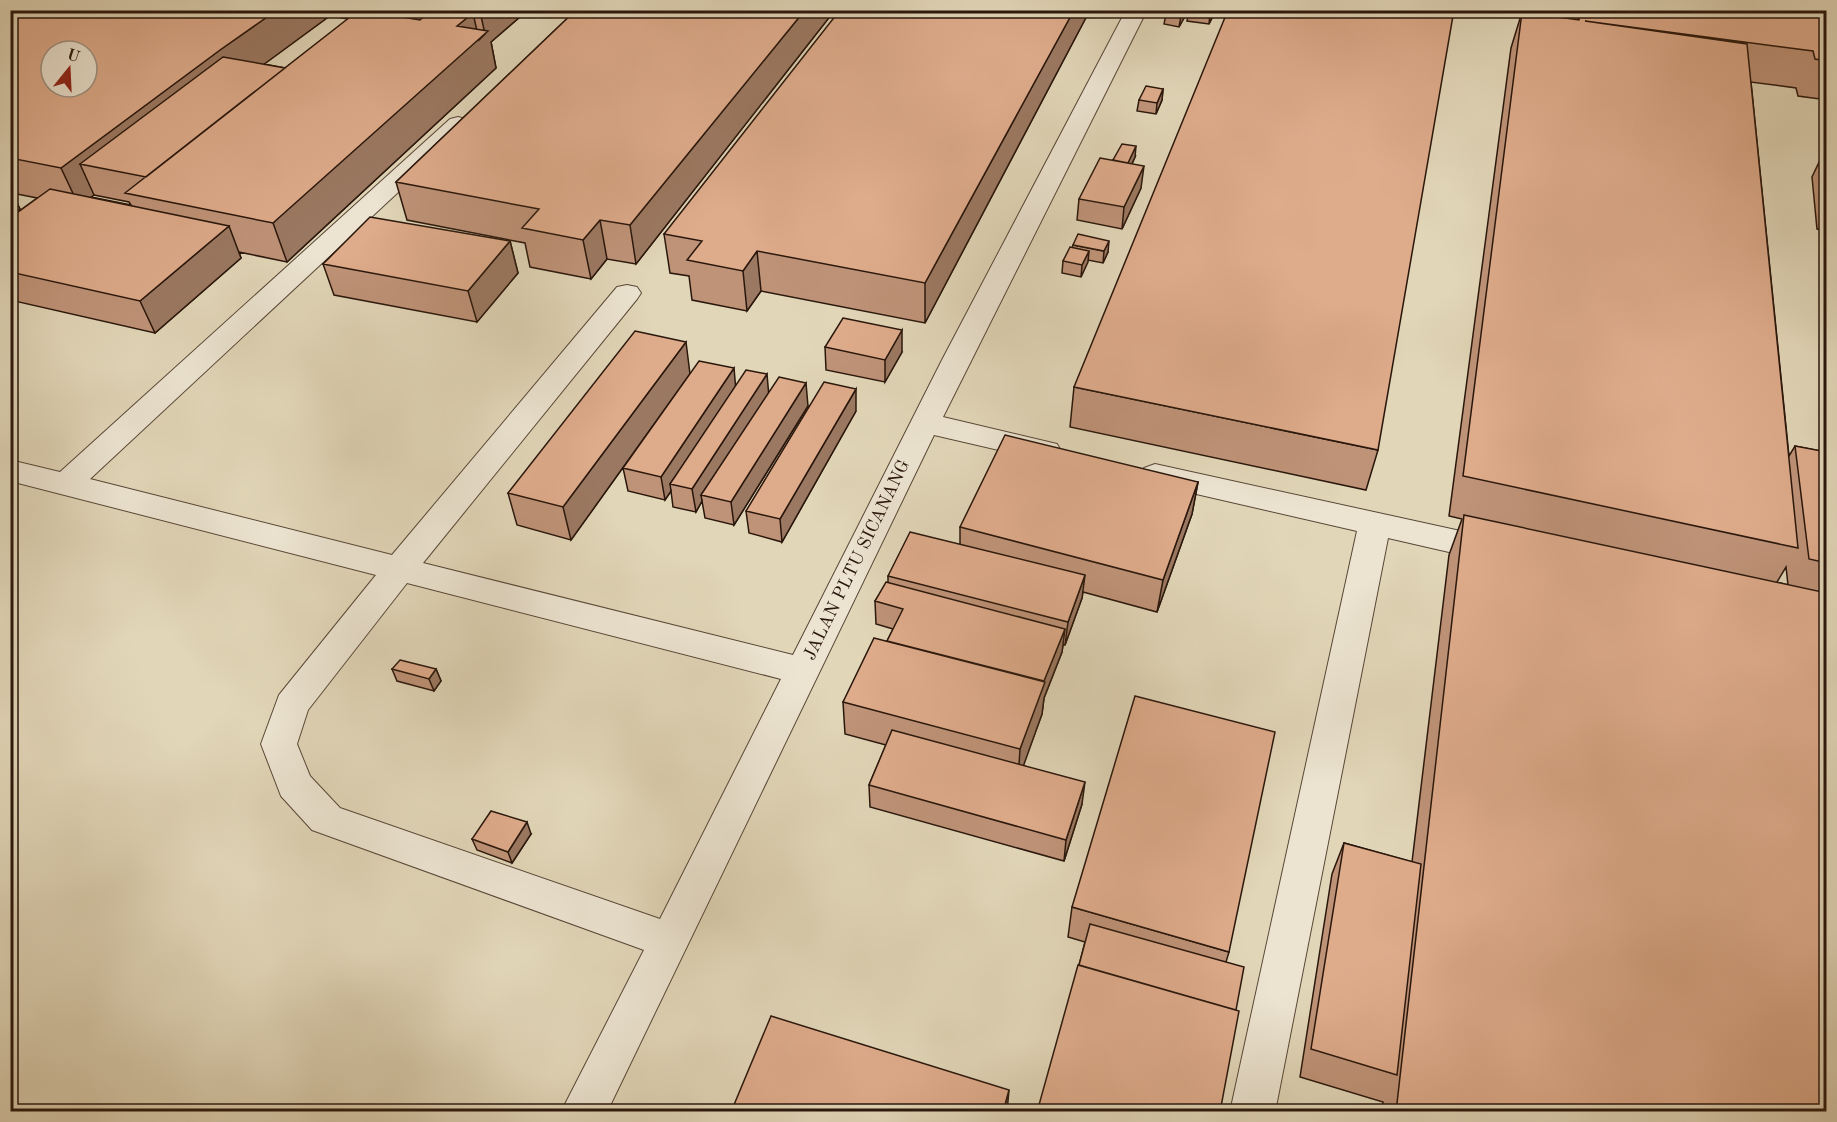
<svg xmlns="http://www.w3.org/2000/svg" width="1837" height="1122" viewBox="0 0 1837 1122" font-family="'Old Standard TT',serif">
<style>
.lines{fill:none;stroke-linecap:round;stroke-linejoin:round}
.minor-casing{stroke:#584737;stroke-width:2}
.minor{fill:#ece4d1;fill-rule:evenodd}
.wall{fill:#bf9378;stroke:#2a170c;stroke-width:1.5;fill-rule:evenodd}
.shaded-wall{fill:#9b7861;stroke:#2a170c;stroke-width:1.5}
.building{fill:#deab8b;stroke:#2a170c;stroke-width:1.5;fill-rule:evenodd}
.labels{text-anchor:middle;dominant-baseline:central;stroke-width:5;stroke-linejoin:round;paint-order:stroke}
.street-label{font-size:18px;fill:#2a170c;stroke:#ece4d1}
</style>
<rect width="100%" height="100%" fill="#e1d6b8"/>
<filter id="stains"><feTurbulence type="fractalNoise" baseFrequency=".00333" numOctaves="4"/><feColorMatrix values="0 0 0 0 .2 0 0 0 0 .09 0 0 0 0 .02 0 0 0 .5 -.17"/></filter>
<radialGradient id="worn" r=".72"><stop offset=".6" stop-color="#630" stop-opacity="0"/><stop offset="1" stop-color="#630" stop-opacity=".3"/></radialGradient>
<g class="lines">
<g class="minor-casing">
<path id="minor" d="M1126 10H1147L943 417 1057 444 1061 451 1057 458 1046 461 934 435 607 1112H561L644 950 312 830 281 796 261 744 279 695 376 575 10 481V460L60 472 450 119 458 117 466 119 470 124 466 129 90 479 392 555 617 287 627 285 637 287 641 293 637 299 423 563 793 655 942 360ZM407 583 781 679 660 919 340 808 310 776 297 744 308 710Z
M1155 464 1497 539 1509 543 1513 551 1509 559 1497 563 1388 538 1275 1112H1230L1357 531 1144 482 1139 475 1144 468Z"/>
</g>
<use href="#minor" class="minor"/>
</g>
<path class="wall" d="M10 10H528L491 42 496 68 287 262 239 252 241 258 155 333 10 300V218L37 198 12 193 20 209 10 216ZM335 12 337 17 348 19 285 68 264 64ZM94 195 129 202 131 205 91 197Z
M576 10H835L636 264 607 259 591 279 530 267 525 243 407 220 396 182Z
M1090 10 925 323 761 291 747 311 692 300 689 276 670 273 664 234Z
M1167 10H1185L1184 18 1179 27 1164 24 1166 14Z
M1189 10 1215 12 1209 24 1187 21Z
M1569 10H1827V100L1798 96 1796 88 1751 82 1789 456 1795 446 1827 452V1112H1382L1383 1102 1300 1077 1332 874 1344 843 1412 862 1449 555 1462 519 1449 516 1511 48 1522 12 1569 19ZM1786 567 1788 585 1777 582Z
M1163 89 1162 100 1156 114 1137 111 1139 100Z
M1822 156H1827V231L1817 229 1812 177Z
M1135 157 1132 164 1141 188 1122 229 1077 220 1079 199Z
M510 241 518 273 477 322 334 295 323 264Z
M1073 245 1108 252 1103 263 1088 260 1081 277 1062 273 1063 261 1072 248Z
M825 347 902 352 885 382 826 370Z
M690 373 768 393 808 406 734 525 705 518 702 501 696 512 673 507 671 491 665 500 628 491 623 468 647 434 571 540 517 525 508 493Z
M1074 387 1378 450 1366 490 1070 427Z
M856 411 782 542 749 533 746 511Z
M1198 482 1192 514 1157 612 1083 592 1082 598 1065 645H1063L1062 652 1044 698 1042 714 1023 765 1082 804 1064 861 870 807 869 785 886 745 845 734 843 702 887 641 893 629 876 624 875 601 888 582V576L960 544V527Z
M392 669H436L441 681 434 691 397 681Z
M531 834 512 863 477 850 472 839Z
M1072 907 1229 952 1226 962 1079 965 1085 942 1068 937Z"/>
<path class="shaded-wall" d="M277 10H335V12L233 87 80 164 94 195 79 206 61 168 220 50Z
M487 10H528L491 42 496 68 287 262 273 223 457 26 473 13 479 40 485 34 481 16Z
M805 10H835L636 264 630 225Z
M1074 10H1090L925 323V283Z
M1184 10H1185L1184 18 1179 27 1181 16Z
M1212 10H1215V12L1209 24 1210 14Z
M1163 89 1162 100 1156 114 1157 103Z
M1136 146 1135 157 1126 176 1127 165Z
M1144 166 1141 188 1122 229 1124 207Z
M10 190 20 209 10 216Z
M600 220 607 259 591 279 583 240Z
M229 226 241 258 155 333 140 301Z
M510 241 518 273 477 322 468 291Z
M1109 241 1108 252 1103 263 1104 251Z
M757 251 761 291 747 311 743 271Z
M1089 251 1088 262 1081 277 1082 265Z
M902 330V352L885 382V360Z
M686 342 690 374 571 540 563 507Z
M734 368 736 391 670 484 671 491 665 500 661 477Z
M767 374 769 397 701 495 702 501 696 512 692 489Z
M806 383 808 406 734 525 731 502Z
M856 389V411L782 542 780 519Z
M1198 482 1192 514 1157 612 1163 580Z
M1085 575 1082 598 1065 645 1068 622Z
M1065 629 1062 652 1044 698 1042 714 1018 781 1020 749 1041 687Z
M436 669 441 681 434 691 429 679Z
M1085 782 1082 804 1064 861 1066 840Z
M527 822 531 834 512 863 508 852Z
M1009 1090 1007 1112H1003Z"/>
<path class="building" d="M10 10H277L220 50 61 168 10 158ZM51 51H87V87H51Z
M359 10 420 20 431 10H460L473 13 457 26 488 31 273 223 125 193Z
M460 10H487L481 16 473 14V13Z
M576 10H805L630 225 600 220 583 240 522 228 539 209 396 182Z
M840 10H1074L925 283 757 251 743 271 687 260 702 241 664 234Z
M1167 10H1184L1181 16 1166 14Z
M1212 10 1210 14 1189 11V10Z
M1228 10H1454L1378 450 1074 387Z
M1580 10H1827V61L1815 59 1813 51 1585 21 1747 44 1798 548 1463 476 1522 12 1579 20Z
M223 57 285 68 146 177 80 164Z
M1146 86 1163 89 1157 103 1139 100Z
M1122 144 1136 146 1128 163 1113 160Z
M1822 156H1827V191Z
M1100 158 1144 166 1124 207 1079 199Z
M50 189 229 226 140 301 10 272V218Z
M370 217 510 241 468 291 323 264Z
M1078 234 1109 241 1104 251 1073 245Z
M1070 247 1089 251 1082 265 1063 261Z
M843 318 902 330 885 360 825 347Z
M635 331 686 342 563 507 508 493Z
M699 361 734 368 661 477 623 468Z
M746 370 767 374 692 489 670 484Z
M779 377 806 383 731 502 701 495Z
M824 382 856 389 780 519 746 511Z
M1005 435 1198 482 1163 580 960 527Z
M1795 446 1827 452V563L1809 559Z
M1464 515 1827 593V1112H1396Z
M910 532 1085 575 1068 622 888 576Z
M886 582 1065 629 1044 681 887 641 903 609 875 601Z
M874 638 1045 682 1020 749 843 702Z
M400 660 436 669 429 679 392 669Z
M1135 696 1275 732 1229 952 1072 907Z
M892 730 1085 782 1066 840 869 785Z
M491 811 527 822 508 852 472 839Z
M1344 843 1421 864 1397 1075 1311 1049Z
M1090 924 1244 967 1236 1010 1079 965Z
M1078 965 1239 1011 1220 1112H1037Z
M771 1016 1009 1090 1003 1112H731Z"/>
<g class="labels">
<g class="street-label">
<text transform="translate(857 560) rotate(-64)">JALAN PLTU SICANANG</text>
</g>
</g>
<rect width="1837" height="1122" fill="none" stroke="#e1d6b8" stroke-width="36"/>
<rect x="12" y="12" width="1813" height="1098" fill="none" stroke="#2a170c" stroke-width="3"/>
<rect x="18" y="18" width="1801" height="1086" fill="none" stroke="#2a170c" stroke-width="1.5"/>
<g transform="translate(69 69) rotate(18)"><circle r="28" fill="#ece4d1" stroke="#9e9282" stroke-width="1.5"/>
<path d="M0-4.5L10 22L0 15L-10 22Z" fill="#8f2418"/>
<text y="-9" font-size="16" font-weight="bold" text-anchor="middle" fill="#2a170c">U</text>
</g>
<rect width="100%" height="100%" filter="url(#stains)"/>
<rect width="100%" height="100%" fill="url(#worn)"/>
</svg>
